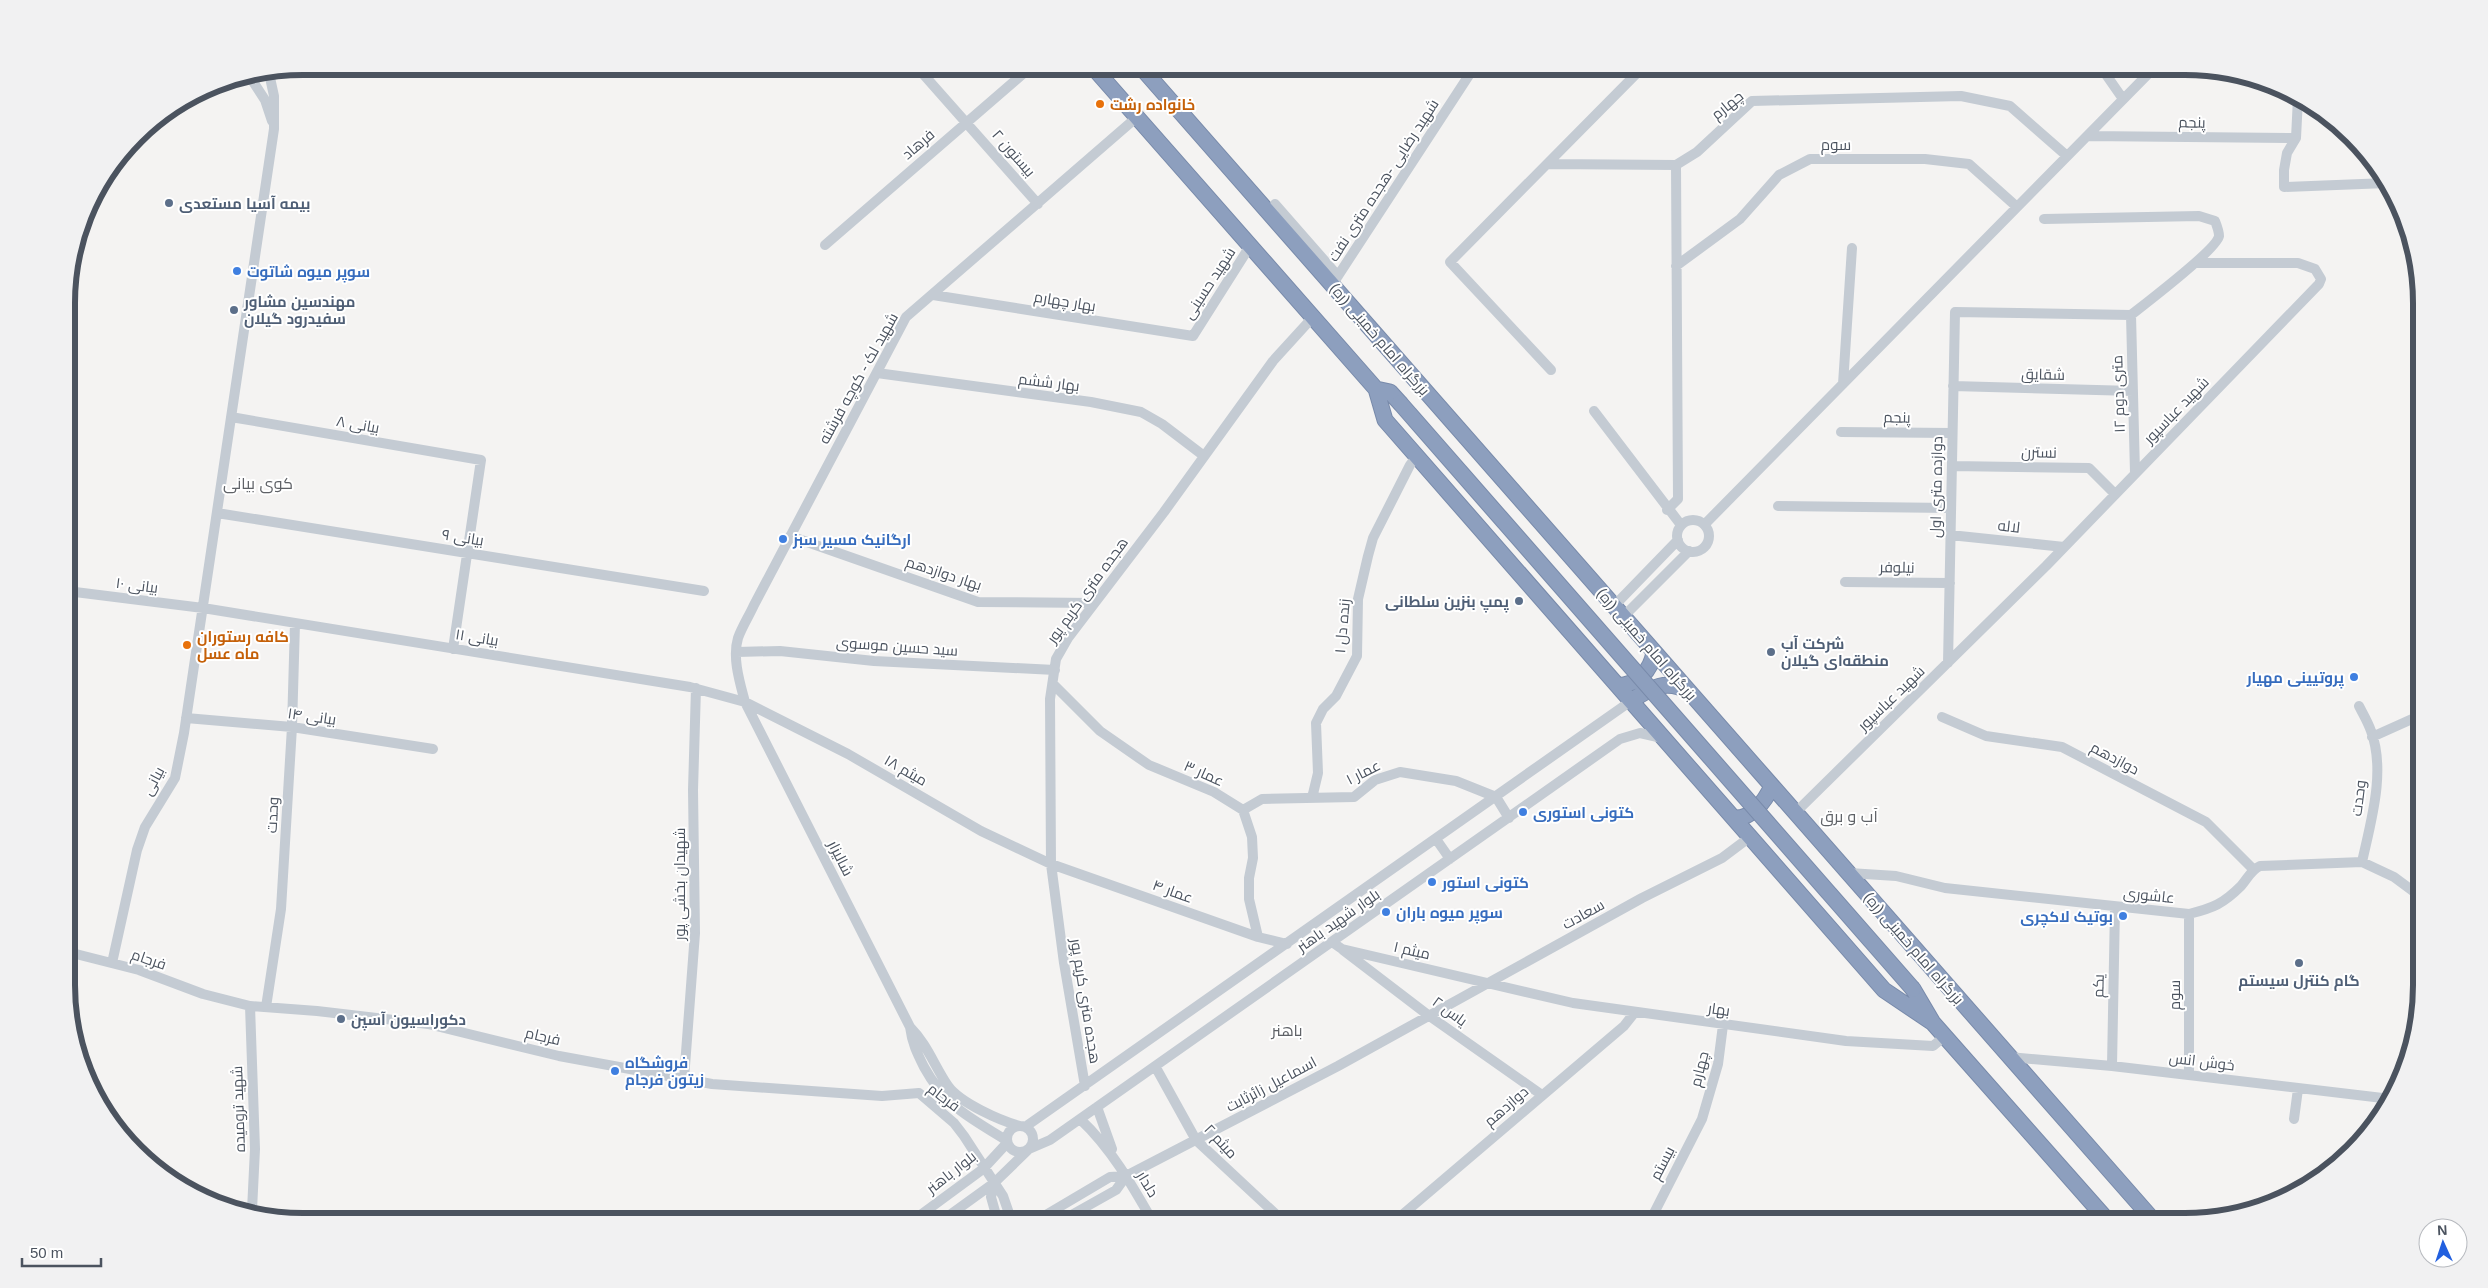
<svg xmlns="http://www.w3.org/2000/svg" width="2488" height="1288" viewBox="0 0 2488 1288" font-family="Arial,Cairo,sans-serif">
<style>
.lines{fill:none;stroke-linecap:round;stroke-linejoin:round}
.highway-casing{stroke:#788aaa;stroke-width:17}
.minor{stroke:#c4cbd3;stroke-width:10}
.highway{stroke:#8d9fbe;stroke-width:15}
.highway-bridge-casing{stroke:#788aaa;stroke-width:17;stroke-linecap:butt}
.highway-bridge{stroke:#8d9fbe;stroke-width:15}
.food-dot{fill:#e8710a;stroke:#fff;stroke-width:2}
.service-dot{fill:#5c6f8a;stroke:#fff;stroke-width:2}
.shop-dot{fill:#3f7fe0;stroke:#fff;stroke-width:2}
.labels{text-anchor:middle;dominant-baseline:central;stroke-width:4;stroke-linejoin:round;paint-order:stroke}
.food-label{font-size:15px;font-weight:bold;fill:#c56008;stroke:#fff;text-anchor:start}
.street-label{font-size:15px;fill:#4b535f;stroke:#fff}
.service-label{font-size:15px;font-weight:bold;fill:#4e5e75;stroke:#fff;text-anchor:start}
.shop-label{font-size:15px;font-weight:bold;fill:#366cbe;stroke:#fff;text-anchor:start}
.neighbourhood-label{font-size:16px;fill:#5f6267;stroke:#fff}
.rim{fill:none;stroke:#4b535f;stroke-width:6}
</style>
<rect width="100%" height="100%" fill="#f4f3f2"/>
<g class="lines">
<g class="highway-casing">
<path id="highway" d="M1092 66 1376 389 1385 420 1884 990 1933 1023
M1140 66 2154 1221
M1376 389 1390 392 1400 403
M1618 686C1638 684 1651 671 1654 652
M1631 701C1650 688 1667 678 1689 692
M1734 818C1752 819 1765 801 1772 786
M1913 989 1933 1023 2108 1221"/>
</g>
<path class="minor" d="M916 66 1038 204
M2100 66 2123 99
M250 77 265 100 272 121
M2298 98 2296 138 2287 153 2284 170V187L2387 183
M2087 136 2296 138
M1548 164 1676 165 1697 152 1752 101 1961 96 2010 106 2067 156
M1275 204 1338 276
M825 245 1032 66
M1676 266 1740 219 1779 175 1810 159H1925L1969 164 2017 207
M1332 285 1475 66
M933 295 1193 336 1250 246
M2131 315 2135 473
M1551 370 1450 262 1644 66
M877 373 1091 402 1141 412 1162 424 1204 456
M1843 384 1852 248
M1953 386 2133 391
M1594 411 1681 525
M231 417 481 460 453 649
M1841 432 1952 433
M1952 466 2089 468 2115 494
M1778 506 1951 508
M1667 510 1678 499 1676 165
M217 513 704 591
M1677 536a16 16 0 1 1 32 0a16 16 0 1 1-32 0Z
M1705 524 2156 66
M1950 535 2064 547
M790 536 978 602 1094 603
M1845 582 1950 583
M67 591 203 608 690 687 745 702 848 754 981 831 1051 864 1258 937 1287 944
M1614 606 1678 540
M1623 617 1689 551
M737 652 780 651 874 661 1055 670
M1948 663 1955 312 2131 315C2145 304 2217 249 2219 236 2219 231 2217 226 2215 221L2199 216 2044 219
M1053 684 1100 731 1149 765 1214 792 1243 810 1252 837 1253 858 1249 878V899L1258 937
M2359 706C2363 714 2368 722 2371 731 2386 771 2371 821 2362 862
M1942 717 1986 736 2062 747 2206 822 2253 869
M186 718 292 727 433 749
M2372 737 2421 715
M1312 798 1318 773 1316 723 1323 709 1336 696 1357 656 1358 599 1368 556 1373 538 1410 465 1417 456
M1243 810 1262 799 1354 797 1375 780 1400 772 1456 781 1496 797 1509 818
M1795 813 2046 566 2319 284 2321 279 2315 269 2298 263H2195
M1436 839 1450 859
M1849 873 1896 876 1945 888 2189 914C2213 908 2223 904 2241 886 2248 878 2251 870 2260 866L2362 862 2394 877 2421 897
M1332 942 1342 949 1573 1003 1846 1041 1933 1046 1945 1036
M1343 950 1428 1015 1542 1095
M68 952 139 970 203 994 250 1006 317 1011 428 1024 559 1056 712 1084 882 1096 919 1093 954 1123 964 1136 1003 1196 1012 1222
M112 963 137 850 145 827 175 778 184 733 274 129V96L269 73
M250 1006 255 1149 252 1210
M266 1007 281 909 292 727 295 623
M910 1027C912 1043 917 1053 924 1067 946 1107 969 1117 1006 1140
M2009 1057 2112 1066 2391 1099
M1155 1066 1196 1140 1283 1221
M2112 1066 2115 907
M2189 1075V914
M684 1079 695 933 693 790 696 688
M1085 1086 1064 963 1051 864 1050 699 1056 659 1068 638 1164 512 1273 361 1313 317
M1097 1107 1112 1149
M1080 1119C1111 1148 1132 1185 1153 1222
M2294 1119 2298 1089
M1007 1139a13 13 0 1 1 26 0a13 13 0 1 1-26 0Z
M1020 1126C1001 1121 960 1103 948 1086 935 1067 927 1044 910 1027L745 702C740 683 732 658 738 638 742 627 749 616 754 605L906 317 1137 117
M1025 1127 1631 701
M994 1183 991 1197 998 1222
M1395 1221 1624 1026 1635 1012
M1650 1221 1702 1119 1718 1064 1723 1025
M911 1222 983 1169 1007 1143
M940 1222 994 1183 1029 1149 1050 1140 1620 739 1640 733 1662 738
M1034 1222 1110 1177 1126 1176 1338 1066 1642 898 1722 858 1750 837
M1059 1222 1116 1190 1126 1176"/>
<use href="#highway" class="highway"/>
<g class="highway-bridge-casing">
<path id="highway-bridge" d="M1400 403 1913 989"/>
</g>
<use href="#highway-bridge" class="highway-bridge"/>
</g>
<g class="food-dot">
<circle cx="1100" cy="104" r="5"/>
<circle cx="187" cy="645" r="5"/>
</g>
<g class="service-dot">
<circle cx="169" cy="203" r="5"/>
<circle cx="234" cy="310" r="5"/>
<circle cx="1519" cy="601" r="5"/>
<circle cx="1771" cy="652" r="5"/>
<circle cx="2299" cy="963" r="5"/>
<circle cx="341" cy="1019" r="5"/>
</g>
<g class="shop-dot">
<circle cx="237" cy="271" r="5"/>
<circle cx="783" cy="539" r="5"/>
<circle cx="2354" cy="677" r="5"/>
<circle cx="1523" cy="812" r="5"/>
<circle cx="1432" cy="882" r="5"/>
<circle cx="1386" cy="912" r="5"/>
<circle cx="2123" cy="916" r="5"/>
<circle cx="615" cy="1071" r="5"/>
</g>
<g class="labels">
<g class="food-label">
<text x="1110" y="104">خانواده رشت</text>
<text x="197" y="636">کافه رستوران<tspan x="197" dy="17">ماه عسل</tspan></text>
</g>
<g class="street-label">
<text transform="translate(1727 105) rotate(-39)">چهارم</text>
<text transform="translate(2192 122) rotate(1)">پنجم</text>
<text transform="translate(918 144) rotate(-41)">فرهاد</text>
<text x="1836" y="144">سوم</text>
<text transform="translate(1014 153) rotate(49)">بیستون ۲</text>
<text transform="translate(1383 180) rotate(-57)">شهید رضایی -هجده متری نفت</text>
<text transform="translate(1209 283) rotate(-57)">شهید حسینی</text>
<text transform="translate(1065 301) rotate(9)">بهار چهارم</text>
<text transform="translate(1380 339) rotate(49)">بزرگراه امام خمینی (ره)</text>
<text transform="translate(2043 374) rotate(1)">شقایق</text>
<text transform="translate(858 378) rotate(-61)">شهید لک - کوچه فرشته</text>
<text transform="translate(1049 382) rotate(7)">بهار ششم</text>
<text transform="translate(2118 394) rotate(-92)">۱۲ متری دوم</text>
<text transform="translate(2176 410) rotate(-46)">شهید عباسپور</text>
<text transform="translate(1897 417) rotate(1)">پنجم</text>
<text transform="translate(358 424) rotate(10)">بیانی ۸</text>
<text transform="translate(2039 452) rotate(1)">نسترن</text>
<text transform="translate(1936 487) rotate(-89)">دوازده متری اول</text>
<text transform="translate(2009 526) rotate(6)">لاله</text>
<text transform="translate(463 537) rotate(9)">بیانی ۹</text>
<text transform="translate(1897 567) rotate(1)">نیلوفر</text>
<text transform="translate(944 573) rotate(18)">بهار دوازدهم</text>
<text transform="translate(137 585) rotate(7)">بیانی ۱۰</text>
<text transform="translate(1087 590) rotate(-54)">هجده متری کریم پور</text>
<text transform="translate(1342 626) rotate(-85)">زنده دل ۱</text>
<text transform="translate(477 637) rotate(9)">بیانی ۱۱</text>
<text transform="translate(1647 644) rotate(49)">بزرگراه امام خمینی (ره)</text>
<text transform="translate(897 646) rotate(4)">سید حسین موسوی</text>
<text transform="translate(1891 698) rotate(-44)">شهید عباسپور</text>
<text transform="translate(312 716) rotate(8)">بیانی ۱۴</text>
<text transform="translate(2115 758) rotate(28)">دوازدهم</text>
<text transform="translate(906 770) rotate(30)">میثم ۱۸</text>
<text transform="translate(1363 772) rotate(-27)">عمار ۱</text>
<text transform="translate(1204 773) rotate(24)">عمار ۳</text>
<text transform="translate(153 781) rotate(-62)">بیانی</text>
<text transform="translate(2358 798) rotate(-83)">وحدت</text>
<text transform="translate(272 815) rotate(-87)">وحدت</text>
<text transform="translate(841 858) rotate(63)">شالیزار</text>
<text transform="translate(679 884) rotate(-90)">شهیدان بخشی پور</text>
<text transform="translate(1173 891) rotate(20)">عمار ۴</text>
<text transform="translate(2149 895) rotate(6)">عاشوری</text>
<text transform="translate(1583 914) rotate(-29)">سعادت</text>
<text transform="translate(1338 920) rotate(-35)">بلوار شهید باهنر</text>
<text transform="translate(1914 948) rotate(49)">بزرگراه امام خمینی (ره)</text>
<text transform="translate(1412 950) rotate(13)">میثم ۱</text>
<text transform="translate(149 959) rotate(19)">فرجام</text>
<text transform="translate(2098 986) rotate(-89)">یکم</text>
<text transform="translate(2174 995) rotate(-90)">سوم</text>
<text transform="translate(1086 1001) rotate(81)">هجده متری کریم پور</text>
<text transform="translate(1719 1009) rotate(8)">بهار</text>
<text transform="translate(1450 1011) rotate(36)">یاس ۲</text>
<text transform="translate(543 1036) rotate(13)">فرجام</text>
<text transform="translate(2202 1061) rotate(7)">خوش انس</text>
<text transform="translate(1699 1069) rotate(-76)">چهارم</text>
<text transform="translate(1271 1084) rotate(-28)">اسماعیل زائرثابت</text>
<text transform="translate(944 1097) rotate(37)">فرجام</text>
<text transform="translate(1506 1106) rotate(-41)">دوازدهم</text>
<text transform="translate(238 1109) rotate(-92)">شهید ترومیده</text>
<text transform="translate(1221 1141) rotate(47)">میثم ۲</text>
<text transform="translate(1662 1163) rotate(-63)">بیستم</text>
<text transform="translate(951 1172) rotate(-38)">بلوار باهنر</text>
<text transform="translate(1148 1184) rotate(59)">دلدار</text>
</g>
<g class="service-label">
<text x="179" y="203">بیمه آسیا مستعدی</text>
<text x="244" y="301">مهندسین مشاور<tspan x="244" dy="17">سفیدرود گیلان</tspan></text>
<text x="1509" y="601" text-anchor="end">پمپ بنزین سلطانی</text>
<text x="1781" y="643">شرکت آب<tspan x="1781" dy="17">منطقه‌ای گیلان</tspan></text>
<text x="2299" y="980" text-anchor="middle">گام کنترل سیستم</text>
<text x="351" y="1019">دکوراسیون آسپن</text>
</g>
<g class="shop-label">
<text x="247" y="271">سوپر میوه شاتوت</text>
<text x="793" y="539">ارگانیک مسیر سبز</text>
<text x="2344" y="677" text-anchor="end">پروتیینی مهیار</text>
<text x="1533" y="812">کتونی استوری</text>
<text x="1442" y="882">کتونی استور</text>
<text x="1396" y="912">سوپر میوه باران</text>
<text x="2113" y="916" text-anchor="end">بوتیک لاکچری</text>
<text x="625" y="1062">فروشگاه<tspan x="625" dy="17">زیتون فرجام</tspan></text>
</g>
<g class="neighbourhood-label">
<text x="258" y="483">کوی بیانی</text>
<text x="1849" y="816">آب و برق</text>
<text x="1287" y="1030">باهنر</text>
</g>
</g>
<path d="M0 0H2488V1288H0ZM303 75H2185A228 228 0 0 1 2413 303V985A228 228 0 0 1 2185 1213H303A228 228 0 0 1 75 985V303A228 228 0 0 1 303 75Z" fill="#f1f1f2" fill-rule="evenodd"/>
<path class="rim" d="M303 75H2185A228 228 0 0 1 2413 303V985A228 228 0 0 1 2185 1213H303A228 228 0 0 1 75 985V303A228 228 0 0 1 303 75Z"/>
<g transform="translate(2443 1243) rotate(357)"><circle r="24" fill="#ffffff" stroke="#b7babf"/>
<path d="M0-4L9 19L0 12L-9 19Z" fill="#2260df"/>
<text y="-8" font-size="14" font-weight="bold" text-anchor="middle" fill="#4b535f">N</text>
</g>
<path d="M22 1258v8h79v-8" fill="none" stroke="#4b535f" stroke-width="2.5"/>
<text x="30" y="1258" font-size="15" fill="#4b535f" stroke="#ffffff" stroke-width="4" paint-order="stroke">50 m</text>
</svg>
